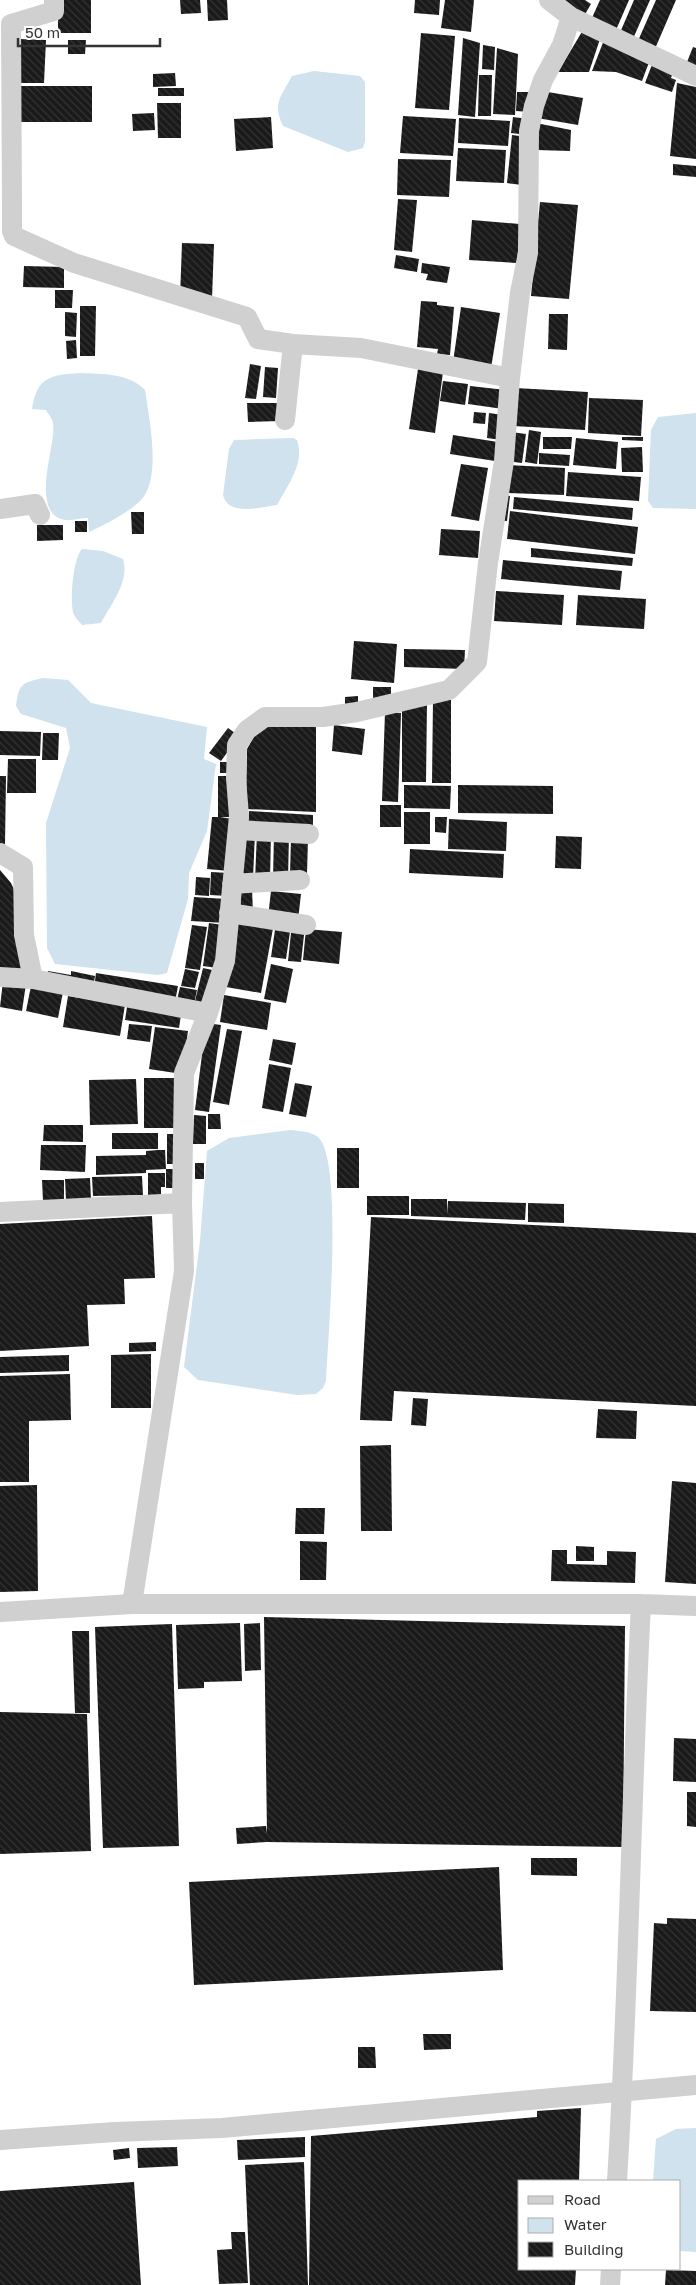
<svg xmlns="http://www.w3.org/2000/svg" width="696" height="2285" viewBox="0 0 696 2285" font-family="'Golos Text',sans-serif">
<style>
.water{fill:#cfe2ee}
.building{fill:url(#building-back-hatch)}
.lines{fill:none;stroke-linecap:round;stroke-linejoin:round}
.minor{stroke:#d0d0d0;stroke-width:20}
</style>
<defs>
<pattern id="building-back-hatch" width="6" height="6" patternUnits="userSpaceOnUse" patternTransform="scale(1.25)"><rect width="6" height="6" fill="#1a1a1a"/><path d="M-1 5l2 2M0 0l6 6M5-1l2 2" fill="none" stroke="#333"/></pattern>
</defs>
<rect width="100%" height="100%" fill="#fff"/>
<path class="water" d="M314 71 360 76 365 82V141L363 148 348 152 283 126C272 103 281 97 292 76Z
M80 373C102 374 129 373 145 390 149 418 162 478 141 500 131 511 103 526 89 532L88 518C81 518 72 521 65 520 28 514 57 443 53 424 53 419 48 414 46 410L32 409C37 377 50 375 80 373Z
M696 413V509L653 508 648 501 651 430 658 417Z
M293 438 297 440C305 463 288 485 277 505 261 507 228 517 223 495L229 449 234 440Z
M82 549 103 551 123 559C130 581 111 604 101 623L82 625C79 621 74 617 73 612 70 599 73 559 82 549Z
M43 678 68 680 91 703 207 727 204 759 216 764 207 831 189 873 188 899 167 973 158 975 55 964 47 948 46 823 70 748 66 728 21 714 16 706C19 684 21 683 43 678Z
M290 1130C299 1131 312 1131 319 1138 343 1164 328 1338 326 1381L323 1388 316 1394 297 1395 198 1380 184 1367 200 1241 207 1151 229 1138Z
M696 2128V2252L680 2251V2181H653L656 2139 676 2129Z"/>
<path class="building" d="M58 0H91V33H58Z
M180 0H200L201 13 181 14Z
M207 0H227L228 20 208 21Z
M415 0H440L439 15 414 13Z
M445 0H474L471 32 441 28Z
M561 0H585L591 4 584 16Z
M600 0H629L616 30 591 20Z
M634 0H650L632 41 619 35Z
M656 0H676L654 51 637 43Z
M583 30 601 36 589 72H558Z
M421 33 455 36 449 110 415 108Z
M463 38 480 43 475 117 458 115Z
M20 39 46 40 44 83H18Z
M68 40H86L85 54H68Z
M604 40 651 57 642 81 616 72 592 71Z
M483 45 495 47 494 70 482 69Z
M693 47 696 48V71L685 67Z
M497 48 518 54 515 115 493 114Z
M653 62 674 69 671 78 676 80 672 92 645 83Z
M175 73 176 86 153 87V74Z
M479 75H492L491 116H478Z
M677 83 696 87V159L670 156Z
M17 86H92V122H17Z
M158 88H184V96H158Z
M542 91 583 98 578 125 537 118Z
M517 92H531L530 112 516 111Z
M157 103H181V138H158Z
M154 113 155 130 133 131 132 114Z
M403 116 456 119 453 156 400 153Z
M271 117 273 148 236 151 234 119Z
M513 117 528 119 527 135 511 133Z
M459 118 510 121 508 146 458 143Z
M536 123 571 130 570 151 536 150Z
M512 135 528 137 522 185 507 183Z
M458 148 506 150 504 183 456 181Z
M398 159 451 160 449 197 397 195Z
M673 164 696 166V177L673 175Z
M398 199 417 200 412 252 394 250Z
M540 202 578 205 569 299 531 296Z
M472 220 520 224 517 263 469 260Z
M182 243 214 244 212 299 180 298Z
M396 255 419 259 417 272 394 268Z
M422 263 450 267 447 283 426 280 428 274 421 273Z
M24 266 64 267V288L23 287Z
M55 290H73L72 308H55Z
M421 301 437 302V305L454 307 450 355 437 354 438 349 417 347Z
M80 306H96L95 356H80Z
M461 307 500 313 491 368 453 362Z
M65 312 77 313 76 337 65 336Z
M549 314H568L567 350 548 349Z
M76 340 77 358 67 359 66 341Z
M250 364 261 366 256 399 245 398Z
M265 367 278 368 276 398 263 397Z
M418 369 443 372 435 433 409 429Z
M443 381 468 384 465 405 440 401Z
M470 386 506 390 503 409 468 404Z
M515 388 588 392 585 430 513 426Z
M589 398 643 400 641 436 588 433Z
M247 403H280L281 421 248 422Z
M474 412 486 413 485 424 473 423Z
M489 413 503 415 501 440 487 438Z
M529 430 541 432 537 464 525 462Z
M511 432 526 434 522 463 507 461Z
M453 435 498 442 495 461 450 454Z
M543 437H572L571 449H543Z
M622 437H643V441L622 440Z
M576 438 618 442 616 469 573 465Z
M642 447 643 472H622L621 448Z
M539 453 570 455 569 466 539 464Z
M461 464 488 468 479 521 451 516Z
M508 465 565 468 564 495 507 493Z
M568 472 641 477 639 501 566 496Z
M503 495 510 496 507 521H499Z
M514 497 633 508 632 520 513 509Z
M510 511 638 527 635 554 507 539Z
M131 512H144V534H132Z
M75 521H87V532H75Z
M37 525H63V540L37 541Z
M441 529 480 531 478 558 439 555Z
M531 548 633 558 632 566 531 557Z
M503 560 622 571 620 590 501 579Z
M496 591 564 595 562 625 494 621Z
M578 595 646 599 644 629 576 625Z
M354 641 397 644 394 683 351 679Z
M404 649 465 650 464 669 404 667Z
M373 687H391V701L373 702Z
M358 696V707H345V697Z
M433 700H451V783H432Z
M427 703 426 782H402V708Z
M385 712 401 713 398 802 382 801Z
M273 720H316V812L246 809 247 749 257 731Z
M334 725 365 729 362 755 332 751Z
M228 728 239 736 221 761 209 753Z
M0 731 41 732 40 756 0 755Z
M43 733H59L58 760H42Z
M8 759H36V793H7Z
M220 762H233V773H220Z
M0 776H6L5 844H0Z
M218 776H232L233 817H220L233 819 229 871 207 869 212 817H218Z
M404 785 451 786 450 809 404 808Z
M458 785 553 786V814L458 813Z
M380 805H401V827H380Z
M249 811 313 815V832L248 828Z
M404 812H430V844H404Z
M435 817H447L446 833 435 832Z
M449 819 507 822 506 851 448 849Z
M241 832H255L253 879 238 878Z
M257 833H271L270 880H255Z
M274 834 289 835 288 880 273 879Z
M556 836 582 837 581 869 555 868Z
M291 838H308L307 874H290Z
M410 849 504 854 503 878 409 873Z
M0 870 11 883 16 894 23 973H0Z
M211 872 229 873 227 896 210 895Z
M196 877 210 878 209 896 195 895Z
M240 889H252L253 913H241Z
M271 891 301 894 298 920 268 917Z
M194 897 226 899 225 923 191 921Z
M239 917 274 923 261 993 226 987Z
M209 923 223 925 217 968 203 966Z
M276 923 291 925 286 959 271 957Z
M292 924 305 926 301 962 288 961Z
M192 925 207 927 200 970 185 968Z
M306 929 342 932 339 964 303 960Z
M271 964 293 969 286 1003 264 999Z
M203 968 217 971 208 1008 194 1005Z
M185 969 199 972 195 988 181 986Z
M48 971 71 975V971L95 976 93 988 46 980Z
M96 973 178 986 175 1002 94 988Z
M3 981 26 984 22 1011 0 1007Z
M31 986 63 992 58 1018 26 1011Z
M180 987 197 990 194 1004 177 1000Z
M224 995 271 1003 267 1030 220 1022Z
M68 996 125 1005 120 1036 63 1027Z
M127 1007 181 1015 179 1028 125 1020Z
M206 1023 221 1025 209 1112 195 1110Z
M129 1024 152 1026 150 1042 127 1039Z
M155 1027 188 1031 182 1074 149 1069Z
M227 1029 242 1031 229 1105 213 1102Z
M273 1039 296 1043 292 1065 269 1060Z
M269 1064 291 1068 283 1112 262 1108Z
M144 1078H177V1128H144Z
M136 1079 138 1124 90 1125 89 1080Z
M295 1083 312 1086 306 1117 289 1114Z
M208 1114H220L221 1129H208Z
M194 1115 206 1116V1144H193Z
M44 1125H83V1142L43 1141Z
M112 1133H158V1149H112Z
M167 1134H181V1164H167Z
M41 1145H86L85 1172 40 1170Z
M337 1148H359V1188H337Z
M158 1150H165L166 1169 146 1170V1173L96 1175V1156L146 1155V1151Z
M195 1163H204V1179H195Z
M166 1169H182V1188H166Z
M148 1173H165V1187H161V1201H148Z
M142 1176 143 1195 93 1196 92 1177Z
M90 1178 91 1199 66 1200 65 1179Z
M42 1180H64V1201H43Z
M367 1196H409V1215H367Z
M411 1199H447V1214L448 1201 526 1203 525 1220 411 1216Z
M528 1203 564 1204V1223L528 1222Z
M152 1216 155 1278 124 1279 125 1304 87 1305 89 1346 0 1351V1224Z
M371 1217 696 1233V1406L394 1391 392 1421 360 1420Z
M156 1342V1351L129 1352V1343Z
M151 1354V1408H111V1355Z
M69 1355V1371L0 1373V1357Z
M70 1374 71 1420 29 1421V1482H0V1376Z
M413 1398 428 1399 426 1426 411 1425Z
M598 1409 637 1411 636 1439 596 1438Z
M391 1445 392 1531H361L360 1446Z
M672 1481 696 1483V1584L665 1582Z
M37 1485 38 1591 0 1592V1486Z
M296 1508H325L324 1534H295Z
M300 1541 327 1542 326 1580H300Z
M576 1546 594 1547V1561H576Z
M552 1550H567V1564L607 1565V1551L636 1552 635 1583 551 1581Z
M264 1617 625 1626 623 1847 267 1842 237 1844 236 1828 266 1826 267 1834Z
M240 1623 242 1681 204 1682V1688L178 1689 176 1625Z
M260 1623 261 1670 245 1671 244 1624Z
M172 1624 179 1846 103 1848 95 1627Z
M72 1631H89L90 1713H75Z
M0 1712 87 1714 91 1851 0 1854Z
M674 1738 696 1739V1782L673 1781Z
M687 1792H696V1827L687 1826Z
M531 1858H577V1876L531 1875Z
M499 1867 503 1970 194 1985 189 1882Z
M667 1918 696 1919V2012L650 2011 654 1923 667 1924Z
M423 2034H451V2049L424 2050Z
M358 2047H375L376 2068H358Z
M581 2108 579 2181H520V2269H576L575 2285H309L311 2136 537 2117V2111Z
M305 2137V2157L238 2160 237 2140Z
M177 2147 178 2166 138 2168 137 2148Z
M129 2148 130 2158 114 2160 113 2150Z
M304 2162 308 2285H250L245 2165Z
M134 2182 141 2285H0V2191Z
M231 2232H245L248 2283 219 2284 217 2250 232 2249Z
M666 2270 696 2271V2285H665Z"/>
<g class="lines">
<path class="minor" d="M54 0V11L11 24 12 208V231L14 236 74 263 247 317 258 339 293 344 361 348 510 378
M549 0 571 17 696 76
M285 420 293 344
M0 509 35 504 40 515
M238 830 309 834
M0 853 23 867 24 935 33 979 208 1013
M232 884 300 880
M229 913 306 925
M0 977 33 979
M0 1212 182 1203 184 1073 208 1013 225 961 239 816 236 778 237 745 247 730 265 717H323L357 712 449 690 477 662 488 563 504 461 510 378 520 293 528 253 529 131 534 106 543 80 562 45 571 17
M132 1604 184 1271 182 1203
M0 1612 132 1604H641L696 1606
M0 2140 115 2132 222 2128 696 2085
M617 2181C629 1989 631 1797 641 1604
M610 2285 611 2269"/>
</g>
<rect x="518" y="2180" width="162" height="90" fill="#ffffff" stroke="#adadad"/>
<rect x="528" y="2196" width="25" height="8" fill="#d0d0d0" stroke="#adadad"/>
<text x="564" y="2205" font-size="15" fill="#333333">Road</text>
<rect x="528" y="2218" width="25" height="15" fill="#cfe2ee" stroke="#adadad"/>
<text x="564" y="2230" font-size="15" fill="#333333">Water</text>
<rect x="528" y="2242" width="25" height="15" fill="url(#building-back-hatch)" stroke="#adadad"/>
<text x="564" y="2255" font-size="15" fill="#333333">Building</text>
<path d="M18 38v8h142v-8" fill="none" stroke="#333333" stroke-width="2.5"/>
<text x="25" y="38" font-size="15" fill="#333333" stroke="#ffffff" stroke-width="4" paint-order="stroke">50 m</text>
</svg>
